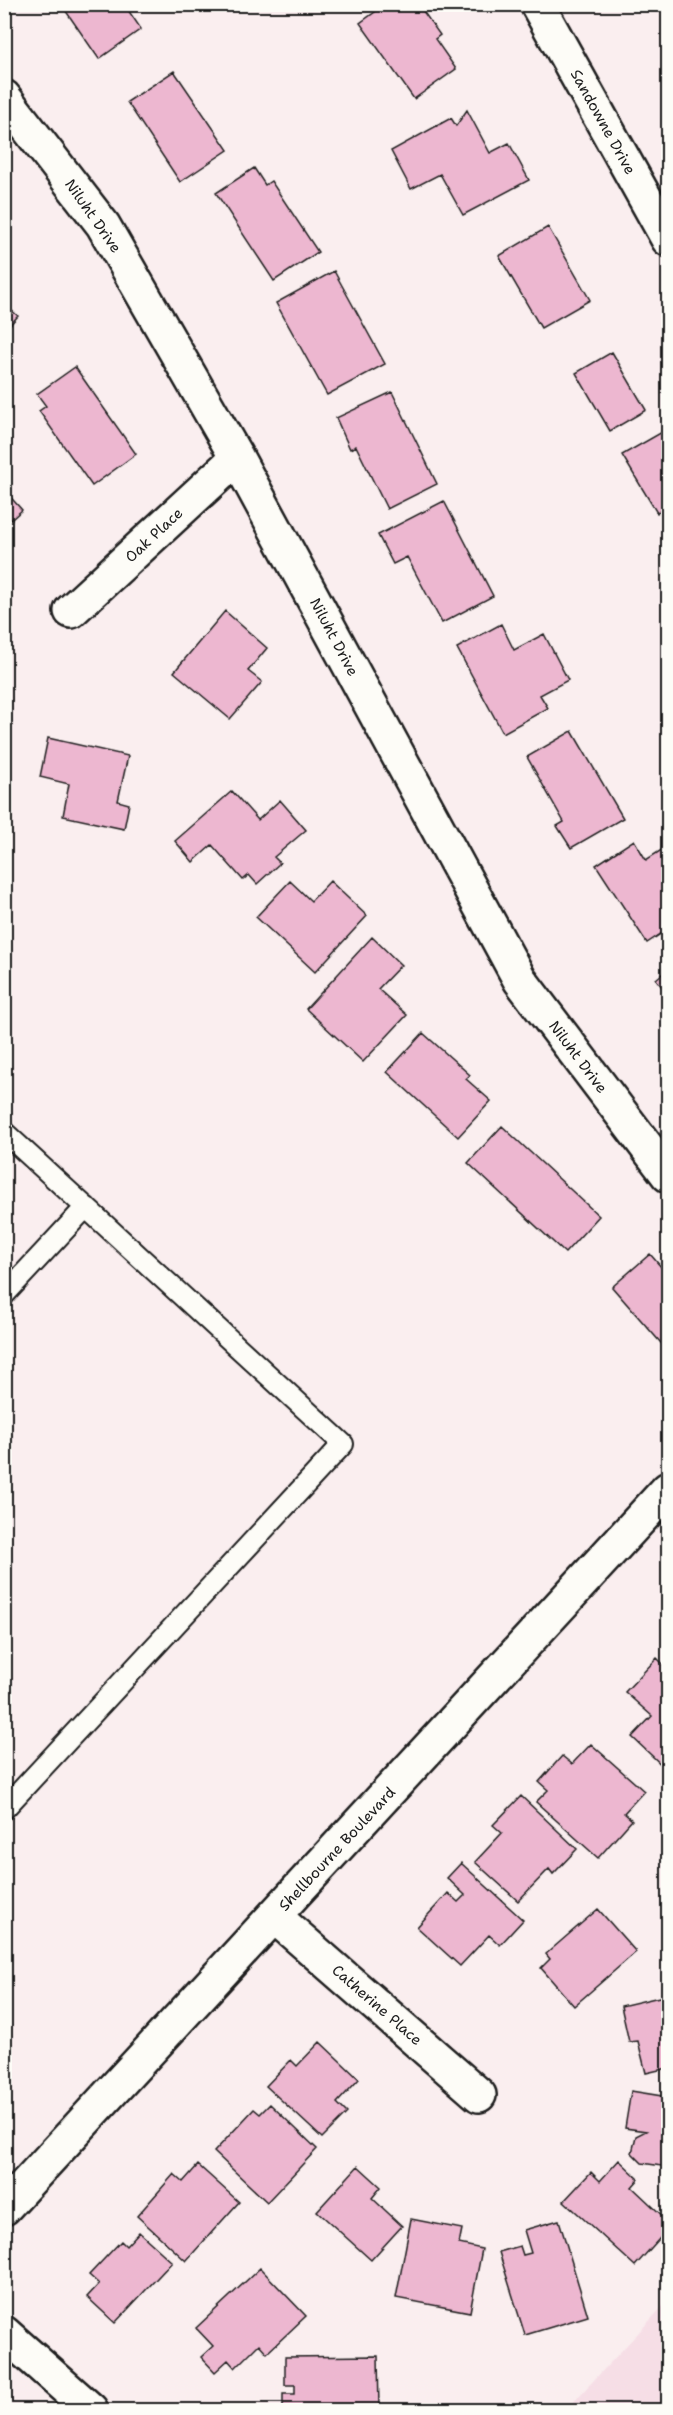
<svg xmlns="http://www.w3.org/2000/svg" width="673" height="2415" viewBox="0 0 673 2415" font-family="'Shantell Sans',sans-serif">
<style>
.built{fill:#f6dee6}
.building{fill:#edb7d0;stroke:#1c1c1c;stroke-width:1.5}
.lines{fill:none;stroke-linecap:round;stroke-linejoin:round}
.lane-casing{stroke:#1c1c1c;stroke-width:24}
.street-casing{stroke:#1c1c1c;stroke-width:38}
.lane{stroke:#fdfcf7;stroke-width:20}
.street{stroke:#fdfcf7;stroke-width:33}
.labels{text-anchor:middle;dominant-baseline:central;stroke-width:6;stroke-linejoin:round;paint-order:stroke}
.street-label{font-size:15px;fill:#1c1c1c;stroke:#fdfcf7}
</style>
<rect width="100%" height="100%" fill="#faeeef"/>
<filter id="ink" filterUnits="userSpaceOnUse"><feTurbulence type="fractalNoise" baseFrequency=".0167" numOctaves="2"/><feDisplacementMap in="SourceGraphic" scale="12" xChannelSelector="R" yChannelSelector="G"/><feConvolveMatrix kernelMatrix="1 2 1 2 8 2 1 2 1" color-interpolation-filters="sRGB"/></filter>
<g filter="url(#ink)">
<path class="built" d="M668 2301V2410H566Z"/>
<path class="building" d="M61 4H124L141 29 99 59Z
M386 4H418L440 35 435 39 456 69 414 99 360 23Z
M174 71 228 150 180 182 127 102Z
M467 110 490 153 509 143 529 180 463 215 440 174 411 189 391 151 451 118 456 126Z
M254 168 265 185 271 181 318 252 274 281 216 193Z
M548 227 590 300 541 328 499 256Z
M334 271 385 364 327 395 276 303Z
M4 304 18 316 4 331Z
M612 352 646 410 610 431 576 373Z
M75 367 136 454 92 486 39 411 46 406 37 394Z
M392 392 437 484 387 509 356 446 350 449 336 418Z
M664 431 668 438V506L657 513 622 455Z
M4 490 22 510 4 526Z
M444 501 493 596 442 623 407 557 393 564 378 535Z
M225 611 267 648 248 671 262 682 230 719 174 672Z
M501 624 514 650 544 634 568 680 540 695 548 708 503 733 457 648Z
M572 731 623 818 571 848 557 826 564 822 527 757Z
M48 738 128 756 118 801 129 804 124 829 63 816 69 784 40 777Z
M232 791 258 820 280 800 306 830 274 857 280 863 257 884 249 875 243 880 212 845 193 862 175 841Z
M634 840 646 860 663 849 668 858V929L647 943 596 865Z
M290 881 311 901 330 881 367 916 315 972 256 917Z
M372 937 401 965 378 989 407 1015 363 1062 306 1009Z
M668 969V995L656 979Z
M423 1033 470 1075 466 1079 491 1101 458 1137 387 1072Z
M502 1126 599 1216 565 1253 468 1163Z
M650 1254 668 1275V1351L612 1287Z
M657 1658 668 1669V1771L632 1737 652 1716 625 1692Z
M591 1744 644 1791 624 1813 632 1820 598 1858 536 1802 548 1790 539 1782 562 1756 572 1764Z
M521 1796 577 1849 553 1874 549 1869 518 1901 475 1862 502 1833 493 1825Z
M461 1863 523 1920 500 1945 489 1935 460 1966 417 1927 448 1893 458 1902 465 1895 447 1878Z
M598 1909 636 1952 574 2006 541 1968 550 1959 546 1954Z
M668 1995V2068L646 2073 638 2041 629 2042 621 2006Z
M320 2042 359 2079 337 2103 347 2113 322 2138 266 2086 291 2060 297 2066Z
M631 2091 668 2097V2167L642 2163 632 2153 636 2136 646 2131 625 2128Z
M270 2104 317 2149 267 2202 214 2152 254 2109 260 2114Z
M619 2160 639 2179 632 2187 668 2221V2229L635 2266 564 2201 591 2172 600 2181Z
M198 2165 239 2202 186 2261 137 2216 174 2174 183 2182Z
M358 2166 381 2187 372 2198 402 2226 371 2260 317 2211Z
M411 2219 462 2229 459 2244 482 2249 470 2312 396 2298Z
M559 2220 588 2316 525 2335 499 2252 520 2246 523 2255 531 2253 524 2230Z
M139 2232 172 2262 115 2323 87 2297 99 2284 89 2275 121 2241 126 2246Z
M260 2268 306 2316 267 2353 259 2344 235 2368 228 2360 215 2372 201 2357 213 2346 196 2328Z
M378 2356 379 2410H283V2394H295V2385H285V2357Z"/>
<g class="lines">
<g class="lane-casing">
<path id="lane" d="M4 1132 343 1444 4 1809
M4 1295 86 1207"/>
</g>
<g class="street-casing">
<path id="street" d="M537 4 668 239
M4 97 103 225 237 458 520 980 668 1175
M71 611 237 458
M274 1916 479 2095
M4 2208 668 1489
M4 2333 91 2410"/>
</g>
<use href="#lane" class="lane"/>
<use href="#street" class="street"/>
</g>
</g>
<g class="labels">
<g class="street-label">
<text transform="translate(603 122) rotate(61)">Sandowne Drive</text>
<text transform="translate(93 216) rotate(55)">Niluht Drive</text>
<text transform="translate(154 535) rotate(-43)">Oak Place</text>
<text transform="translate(334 637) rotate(62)">Niluht Drive</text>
<text transform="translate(578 1057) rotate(53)">Niluht Drive</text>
<text transform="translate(337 1849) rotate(-47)">Shellbourne Boulevard</text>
<text transform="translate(377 2005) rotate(41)">Catherine Place</text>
</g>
</g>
<rect width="673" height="2415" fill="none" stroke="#fdfcf7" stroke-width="24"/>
<rect x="12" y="12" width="649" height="2391" fill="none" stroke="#1c1c1c" stroke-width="2" filter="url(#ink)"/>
</svg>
